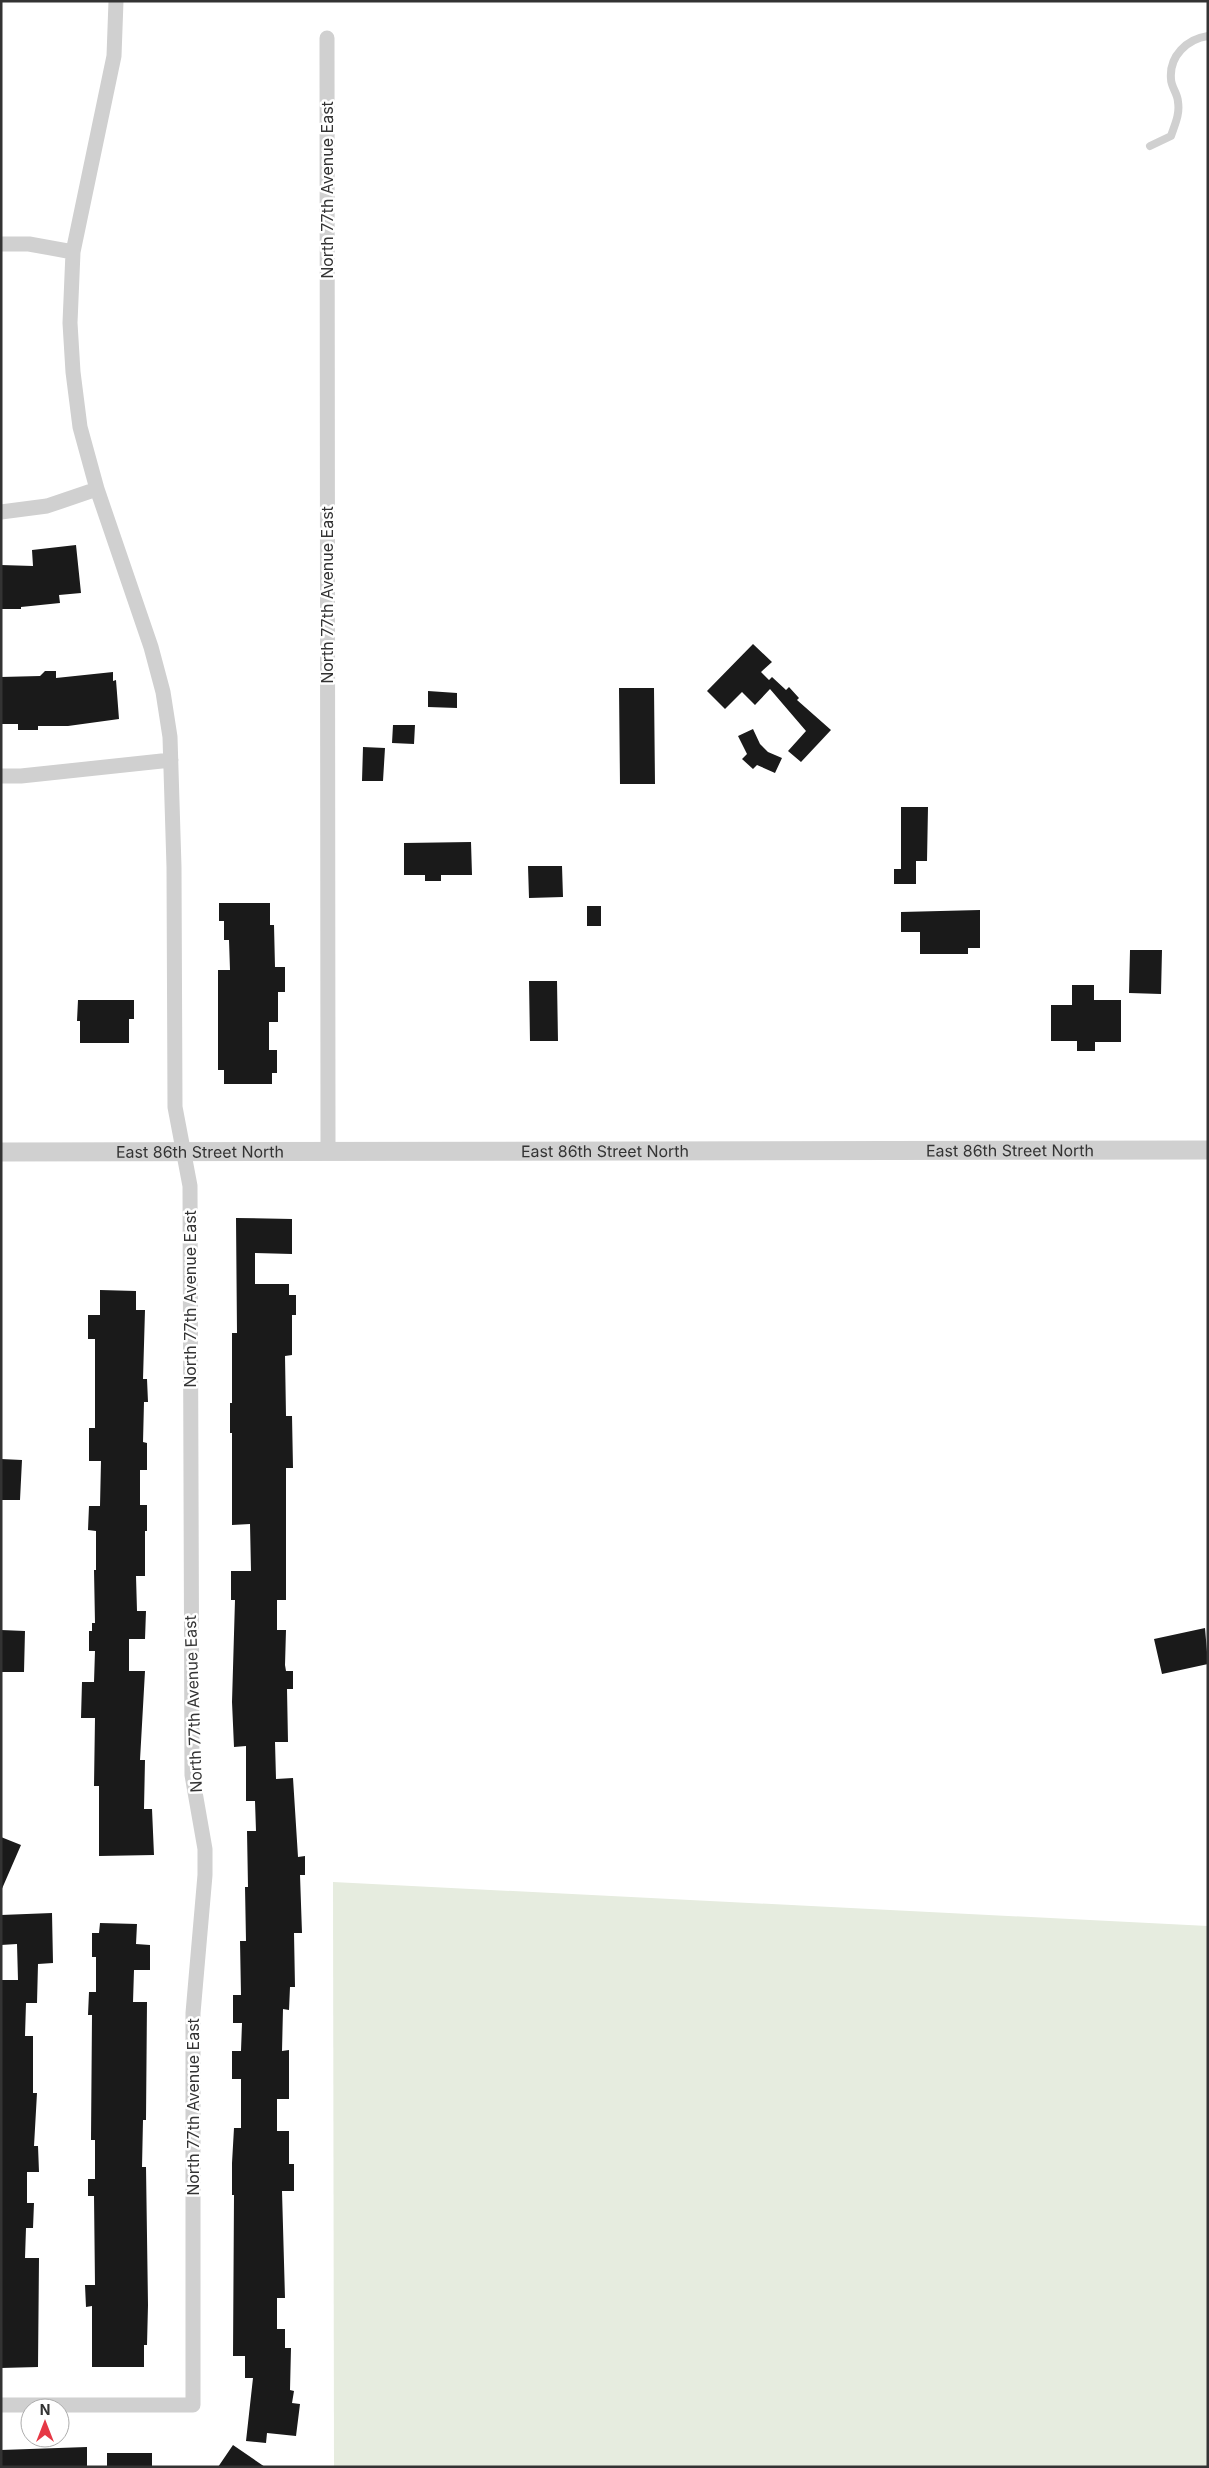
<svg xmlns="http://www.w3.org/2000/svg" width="1209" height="2468" viewBox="0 0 1209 2468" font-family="Inter,sans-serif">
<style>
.green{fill:#e6ecdf}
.building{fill:#1a1a1a}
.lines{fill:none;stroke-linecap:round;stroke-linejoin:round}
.service{stroke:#d0d0d0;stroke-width:8}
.minor{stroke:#d0d0d0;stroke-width:15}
.tertiary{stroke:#d0d0d0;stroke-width:19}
.labels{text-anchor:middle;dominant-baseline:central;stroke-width:5;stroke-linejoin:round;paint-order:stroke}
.street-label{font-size:16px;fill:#333;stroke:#fff}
</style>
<rect width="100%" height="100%" fill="#fff"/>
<path class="green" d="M333 1882 1208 1926V2467H334Z"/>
<path class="building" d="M76 545 81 593 59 595 60 603 21 607V609H1V565L33 566 32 550Z
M753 644 772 662 761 672 769 680 772 677 786 690 789 687 799 698 797 700 831 730 801 762 788 751 806 731 770 689 755 705 742 692 725 709 707 691Z
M45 671H56V678L113 672V681L116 680 119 719 68 726H38V730H18V724H1V677L40 676Z
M619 688H654L655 784H620Z
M428 691 457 693V708L428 707Z
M393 725H415L414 744 392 743Z
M753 729 760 744 768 752 782 758 775 773 757 765 753 769 742 759 747 754 738 736Z
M363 747 385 748 383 781H362Z
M901 807H928L927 861H916V884H894V869H901Z
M471 842 472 875H441V881H425V875H404V843Z
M528 866H562L563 897 529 898Z
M219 903H270V925H274L275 967H285V992H278V1022H269V1050H277V1073H272V1084H224V1070H218V970H230L229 940H224V921H219Z
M587 906H601V926H587Z
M980 910V948H968V954H920V932H901V912Z
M1130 950H1162L1161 994 1129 993Z
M529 981H557L558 1041H530Z
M1072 985H1094V1000H1121V1042H1095V1051H1077V1041H1051V1005H1072Z
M78 1000H134V1019H129V1043H80V1021H77Z
M236 1218 292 1219V1254L255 1253V1284H289V1295H296V1315H292V1355L285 1356 286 1416H292L293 1468H286V1600H277V1630H286L285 1665 286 1671H293V1689H287L288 1742H275L276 1779 293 1778 298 1857 305 1856V1875H300L302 1933H294L295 1987H290L289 2010 283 2009 282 2051 289 2050V2099H277V2131H289V2164H294V2191H282L285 2298H277V2329H285V2348H291L290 2390 294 2391 292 2403 300 2404 296 2436 267 2433 266 2443 246 2441 253 2378H245V2356H233L234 2195H232V2163L234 2128H241V2079H232V2051H241L242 2023H233V1995H241L240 1941H246L245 1887H248L247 1831H256L255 1801H246V1746L234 1747 232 1702 235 1600H231V1571H251L250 1524 232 1525V1433H230V1403H232V1333H237Z
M100 1290 136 1291V1310H145L143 1379H147L148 1402H144L143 1442 147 1443V1470H140V1505H147V1531H145V1576H136L137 1611H146L145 1639H129V1671H145L140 1760H145L144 1809H152L154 1855 99 1856V1786H94L95 1718H81L82 1682H94L95 1651H89V1631H92V1623H95L94 1570H96V1531L88 1530 89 1506H100L101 1461H89V1428H95V1339H88V1315H100Z
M1 1459 22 1460 20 1500H1Z
M1205 1628 1208 1664 1162 1674 1154 1639Z
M1 1630 25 1631 24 1672H1Z
M1 1837 21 1845 1 1891Z
M52 1913 53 1963 38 1964 37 2003H26L25 2036H33V2093H37L34 2146H38L39 2172H27V2203H34L33 2228H26L25 2258H39L38 2367 1 2368V1980H18L17 1944 1 1945V1915Z
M100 1923 137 1924 136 1944 150 1945V1970H134L133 2002H147L146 2120H143L142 2167H146L148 2305 147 2345H144V2367H92V2306L86 2307 85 2285H95L94 2196H88V2179H95V2140H91L92 2015H88L89 1992H96V1957H92V1933H99Z
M233 2445 265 2467H218Z
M87 2447V2467H1V2450Z
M107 2453H152V2467H107Z"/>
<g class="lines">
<path class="service" d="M1150 146 1171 136C1175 124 1180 114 1178 102 1178 94 1171 87 1171 79 1169 56 1187 39 1208 36"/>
<path class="minor" d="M327 38 328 1152
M1 244H29L73 252
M1 512 47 506 97 489
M1 776H21L171 760
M1 2405H193V2013L205 1875V1849L192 1775 190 1186 175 1107 174 867 170 737 163 692 151 647 97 489 80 427 73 372 70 323 73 252 114 56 116 1"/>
<path class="tertiary" id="s1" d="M1 1152 1208 1150"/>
</g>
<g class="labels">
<g class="street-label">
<text transform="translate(327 190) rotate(-90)">North 77th Avenue East</text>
<text transform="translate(327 595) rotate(-90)">North 77th Avenue East</text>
<text stroke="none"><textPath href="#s1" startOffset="1009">East 86th Street North</textPath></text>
<text stroke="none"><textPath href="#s1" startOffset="604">East 86th Street North</textPath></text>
<text stroke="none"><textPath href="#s1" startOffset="199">East 86th Street North</textPath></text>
<text transform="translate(190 1299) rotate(-90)">North 77th Avenue East</text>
<text transform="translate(193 1704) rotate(-92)">North 77th Avenue East</text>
<text transform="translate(193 2107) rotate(-90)">North 77th Avenue East</text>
</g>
</g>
<rect width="1209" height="2468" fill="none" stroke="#333333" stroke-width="5"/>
<g transform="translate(45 2423)"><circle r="24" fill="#ffffff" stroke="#adadad"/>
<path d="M0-4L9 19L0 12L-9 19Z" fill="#e63946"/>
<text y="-8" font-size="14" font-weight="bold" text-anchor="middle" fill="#333333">N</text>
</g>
</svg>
